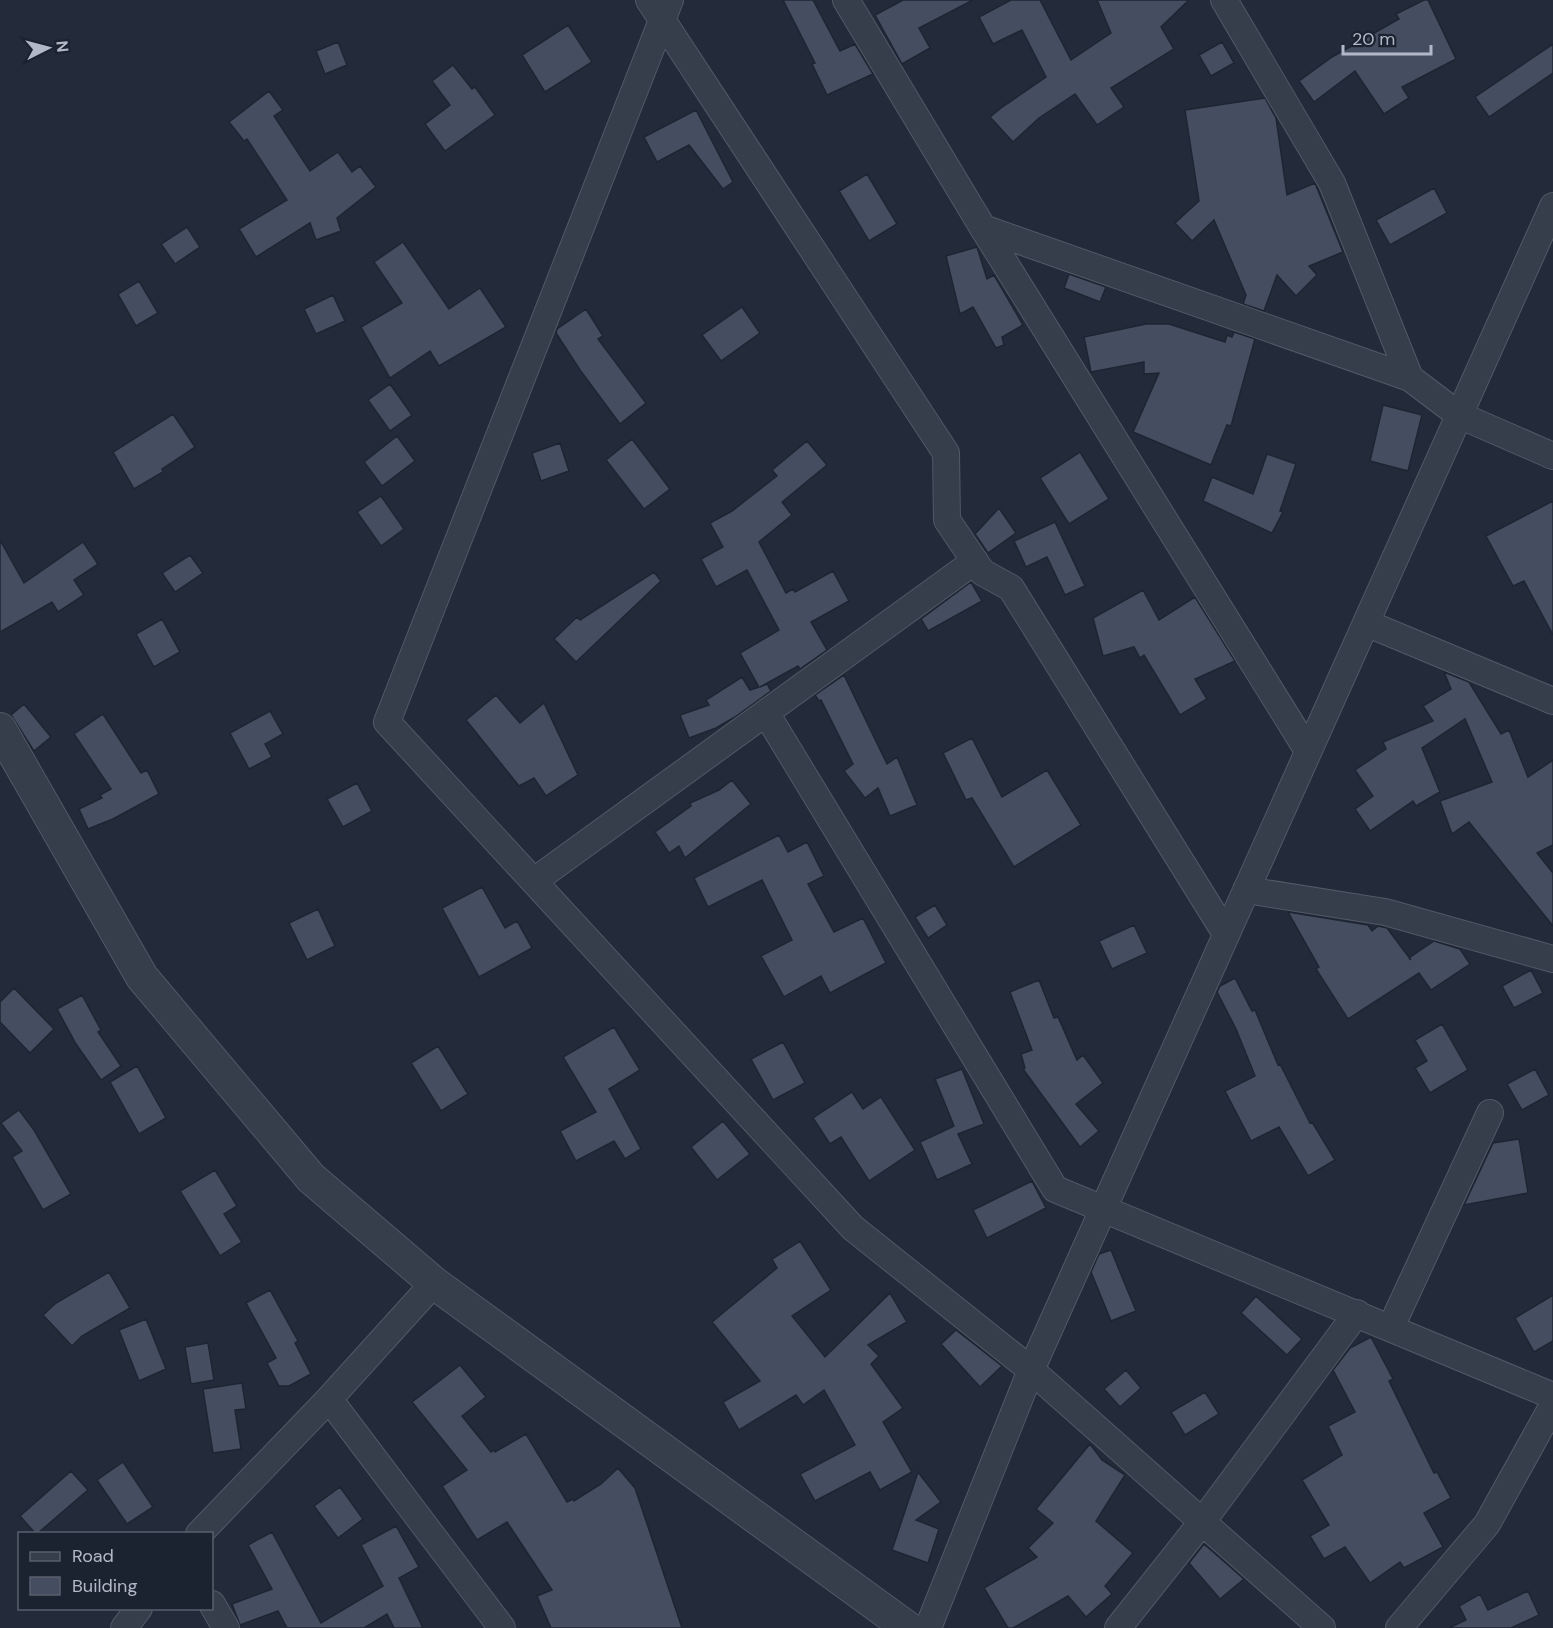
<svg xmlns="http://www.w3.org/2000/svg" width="1553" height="1628" viewBox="0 0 1553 1628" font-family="'DM Sans',sans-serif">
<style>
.building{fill:#444e60;stroke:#1e2532;stroke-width:1.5}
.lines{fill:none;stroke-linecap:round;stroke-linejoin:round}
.minor-casing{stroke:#525866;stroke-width:28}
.tertiary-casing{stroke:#525866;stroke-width:34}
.minor{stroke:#363e4c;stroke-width:26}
.tertiary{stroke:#363e4c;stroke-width:32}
</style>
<rect width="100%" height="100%" fill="#232b3b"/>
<path class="building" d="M783 0H813L840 51 855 44 873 74 827 95 812 64 815 63Z
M903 0H973L919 28 930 48 902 64 875 15Z
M1011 0H1040L1071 60 1111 33 1097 0H1189L1161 27 1174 49 1111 88 1124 107 1097 125 1075 94 1039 118 1013 142 990 117 1001 108 1046 77 1022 30 993 44 979 17Z
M1424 0H1428L1456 59 1402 87 1409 98 1384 114 1355 71 1314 102 1299 81 1332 57 1399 19 1396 14Z
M568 25 592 62 545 92 522 55Z
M338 42 347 65 325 74 316 51Z
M1222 42 1234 63 1211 76 1199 55Z
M1553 44V73L1489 117 1475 97Z
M453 65 472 89 475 87 495 115 445 151 425 124 450 105 432 81Z
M269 91 283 110 274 116 310 171 338 152 352 172 360 166 376 187 337 218 341 231 316 240 310 223 256 257 239 229 287 200 247 139 244 141 229 122Z
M1265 98 1276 118 1287 195 1315 183 1343 252 1309 266 1317 275 1296 296 1277 275 1264 311 1243 304 1246 295 1214 220 1192 241 1175 223 1199 201 1185 110Z
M696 110 733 182 723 189 689 145 657 162 644 137Z
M867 174 897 224 869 241 839 191Z
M1434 188 1447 213 1390 245 1376 220Z
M187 227 200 247 175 264 161 244Z
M403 242 449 309 480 288 506 327 439 366 430 351 390 378 361 327 402 303 374 262Z
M977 247 987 279 994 275 1023 325 1002 337 1004 345 996 348 973 307 960 314 946 256Z
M1069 274 1106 287 1100 302 1064 288Z
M139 281 158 313 136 326 118 294Z
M333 295 345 321 316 334 304 309Z
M742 307 760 333 721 361 702 335Z
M586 309 603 336 598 339 646 403 620 424 580 370 556 333 557 329Z
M1146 324H1169L1225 342 1227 335 1232 337 1234 332 1255 339 1231 426 1227 425 1211 465 1133 432 1159 373 1144 374V362L1091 372 1084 337Z
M390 384 412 415 390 431 368 400Z
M1383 405 1422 415 1408 471 1370 461Z
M173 414 195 447 162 469 163 472 134 489 113 452Z
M397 436 415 461 382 486 364 462Z
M632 439 670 489 644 509 606 460Z
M807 441 827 465 782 502 792 515 759 542 786 593 793 589 795 592 833 571 849 601 811 622 827 650 800 669 798 666 760 687 767 684 771 691 735 717 716 728 689 738 680 715 709 705 706 700 742 677 750 690 759 687 740 653 779 630 747 570 716 587 701 559 723 547 710 523 732 511 777 476 772 470Z
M560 443 569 471 541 481 532 453Z
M1080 452 1109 499 1069 524 1040 478Z
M1267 454 1296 464 1280 511 1283 512 1272 533 1203 501 1212 477 1253 494Z
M381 496 404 529 381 546 357 512Z
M1553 501V635L1524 581 1513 586 1486 536Z
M999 508 1016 533 988 553 975 534Z
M1055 522 1085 586 1065 595 1047 557 1026 567 1014 541Z
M0 540 24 583 83 542 98 564 74 580 84 595 58 612 52 602 0 632Z
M190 555 203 573 175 592 162 573Z
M654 572 661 581 576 662 554 639 577 617 580 620Z
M971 582 982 601 928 631 921 619Z
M1143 590 1159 620 1195 597 1235 661 1195 679 1207 699 1180 715 1144 655 1140 658 1134 647 1103 656 1093 618Z
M162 619 180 652 154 667 136 634Z
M1444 672 1469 682 1501 734 1509 730 1528 777 1553 760V845L1537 853 1553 873V926L1469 822 1452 834 1440 801 1492 782 1465 719 1422 748 1440 792 1416 806 1413 801 1370 831 1355 809 1373 796 1355 770 1386 749 1383 742 1433 721 1423 706 1451 689Z
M844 675 887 764 897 757 917 805 890 816 878 788 865 798 844 771 853 764 821 700 819 701 815 695Z
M496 695 520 723 544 703 578 775 546 796 534 778 519 786 466 720Z
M24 704 51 737 34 751 11 715Z
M270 711 283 734 265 744 272 757 249 769 230 733Z
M103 714 141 773 147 770 159 794 113 819 88 829 79 809 102 798 100 795 111 789 74 734Z
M972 738 1002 797 1047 770 1081 825 1014 867 972 798 966 800 943 753Z
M732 780 751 804 685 858 679 846 669 853 655 832 691 806 690 803 719 790Z
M357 783 372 811 343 827 327 799Z
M779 835 788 852 807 842 824 876 808 884 834 932 863 918 886 963 830 993 821 976 784 997 761 956 792 940 762 880 708 907 694 878Z
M482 887 505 928 517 921 532 948 479 977 442 908Z
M935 905 947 925 928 938 915 917Z
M318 909 335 946 307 960 289 923Z
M1288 912 1368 925 1372 931 1378 926 1387 928 1411 960 1409 958 1434 941 1460 949 1470 964 1431 990 1419 973 1348 1019 1316 969 1319 967Z
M1134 925 1147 953 1112 969 1099 941Z
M1531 970 1543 993 1514 1008 1502 986Z
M1235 978 1252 1011 1255 1010 1278 1065 1280 1064 1310 1123 1312 1122 1335 1160 1308 1176 1279 1127 1251 1141 1225 1091 1255 1076 1236 1029 1217 992 1220 986Z
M1039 980 1054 1018 1058 1017 1077 1060 1083 1055 1103 1083 1076 1104 1099 1131 1080 1147 1023 1069 1025 1068 1021 1054 1032 1050 1010 992Z
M14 988 54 1029 30 1053 0 1022V1002Z
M82 995 101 1030 98 1032 121 1066 101 1080 76 1044 57 1009Z
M1442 1024 1468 1070 1430 1093 1415 1068 1427 1061 1415 1040Z
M614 1027 640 1070 609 1089 641 1149 625 1159 614 1141 576 1161 560 1131 596 1112 563 1057Z
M783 1042 805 1083 773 1100 751 1059Z
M438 1046 468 1094 441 1111 411 1063Z
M137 1066 166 1118 139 1134 110 1082Z
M962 1069 984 1124 958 1134 972 1164 937 1180 920 1142 954 1126 935 1079Z
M1535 1069 1549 1095 1522 1110 1507 1084Z
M852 1092 863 1109 881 1097 915 1150 869 1181 841 1137 830 1144 813 1118Z
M19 1110 34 1130 71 1194 43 1210 12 1157 22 1151 1 1123Z
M723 1121 750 1154 717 1180 691 1147Z
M1519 1139 1528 1193 1464 1205 1493 1143Z
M215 1170 237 1206 224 1214 242 1242 220 1256 180 1191Z
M1032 1181 1046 1208 987 1238 973 1210Z
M800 1241 831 1290 792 1316 825 1357 890 1293 907 1322 868 1345 879 1356 871 1364 903 1408 883 1422 912 1472 880 1490 870 1472 815 1501 800 1474 855 1445 824 1390 803 1405 796 1395 739 1430 723 1402 760 1381 712 1322 777 1268 772 1259Z
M1111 1250 1136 1311 1111 1321 1091 1272 1099 1254Z
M109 1272 130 1308 82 1336 72 1346 43 1315 56 1303Z
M270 1290 298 1341 295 1343 311 1374 289 1386H279L267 1363 276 1358 246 1303Z
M1553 1295V1341L1534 1352 1515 1318Z
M1256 1296 1302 1339 1287 1355 1241 1313Z
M146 1319 166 1369 139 1381 119 1330Z
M956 1330 1002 1366 980 1387 941 1344Z
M1371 1337 1393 1379 1389 1381 1434 1473 1437 1472 1451 1498 1424 1513 1443 1547 1404 1568 1400 1562 1370 1583 1345 1547 1324 1559 1310 1536 1329 1525 1302 1480 1342 1455 1328 1426 1355 1412 1333 1370 1350 1348Z
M208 1343 214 1380 191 1384 185 1347Z
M460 1365 486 1397 462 1416 491 1452 494 1450 495 1452 526 1434 567 1502 573 1499 574 1501 601 1484 618 1468 635 1488 682 1628H551L537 1596 552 1590 507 1522 477 1540 442 1486 467 1470 412 1402Z
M1126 1370 1141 1388 1120 1407 1104 1389Z
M242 1383 246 1409 235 1410 241 1449 213 1453 203 1389Z
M1205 1392 1219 1414 1185 1435 1171 1412Z
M1090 1444 1102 1460 1125 1475 1096 1521 1133 1553 1105 1586 1112 1594 1086 1617 1068 1596 1013 1628H1008L984 1588 1037 1557 1028 1548 1053 1523 1036 1509Z
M123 1462 153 1507 127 1524 97 1480Z
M71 1471 88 1490 38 1533H35L20 1516Z
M918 1472 941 1502 916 1520 939 1529 928 1563 892 1550Z
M340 1487 363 1519 338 1538 314 1506Z
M396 1526 419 1567 399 1578 423 1628H394L387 1614 364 1628H287L278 1611 240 1625 232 1604 272 1589 248 1545 272 1532 321 1623 383 1586 361 1545Z
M1204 1544 1244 1579 1220 1599 1189 1563Z
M1528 1591 1539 1615 1511 1628H1449L1466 1620 1459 1606 1480 1594 1488 1610Z"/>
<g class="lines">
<g class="minor-casing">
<path id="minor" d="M649 0 946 453 947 520 982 572 1011 588 1226 934
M670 0 387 722 853 1228 1031 1370 1322 1628
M846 0 983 228 1308 751
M1224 0 1332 183 1410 378
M983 228 1410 378 1459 415 1553 456
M1366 623 1553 701
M766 713 1055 1189 1553 1396
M534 881 975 561
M1246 890 1385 912 1553 959
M1391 1327 1490 1113
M329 1399 502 1628
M199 1534 329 1399 434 1283
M212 1604 226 1628
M124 1628 139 1608
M928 1628 1031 1370 1553 206
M1118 1628 1202 1522 1357 1313
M1399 1628 1487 1524 1553 1405"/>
</g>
<g class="tertiary-casing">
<path id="tertiary" d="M0 729 142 977 311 1178 434 1283 908 1628"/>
</g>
<use href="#minor" class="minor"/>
<use href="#tertiary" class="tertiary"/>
</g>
<rect x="18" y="1532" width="195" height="78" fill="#1c2330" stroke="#585f6c" stroke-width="1.5"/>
<rect x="30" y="1552" width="30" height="9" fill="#363e4c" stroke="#585f6c" stroke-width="1.5"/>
<text x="72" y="1562" font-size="18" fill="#b2b8c7">Road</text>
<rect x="30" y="1577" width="30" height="18" fill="#444e60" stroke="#585f6c" stroke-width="1.5"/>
<text x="72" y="1592" font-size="18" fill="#b2b8c7">Building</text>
<g transform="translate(48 48) rotate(84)" stroke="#1c2330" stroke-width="4.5" paint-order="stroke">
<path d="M0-4.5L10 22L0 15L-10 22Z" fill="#b2b8c7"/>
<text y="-9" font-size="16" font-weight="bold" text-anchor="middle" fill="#b2b8c7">N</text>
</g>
<path d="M1343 45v9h88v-9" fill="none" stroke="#b2b8c7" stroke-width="3"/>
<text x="1352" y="45" font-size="18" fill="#b2b8c7" stroke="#1c2330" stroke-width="4.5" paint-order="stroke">20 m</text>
</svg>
